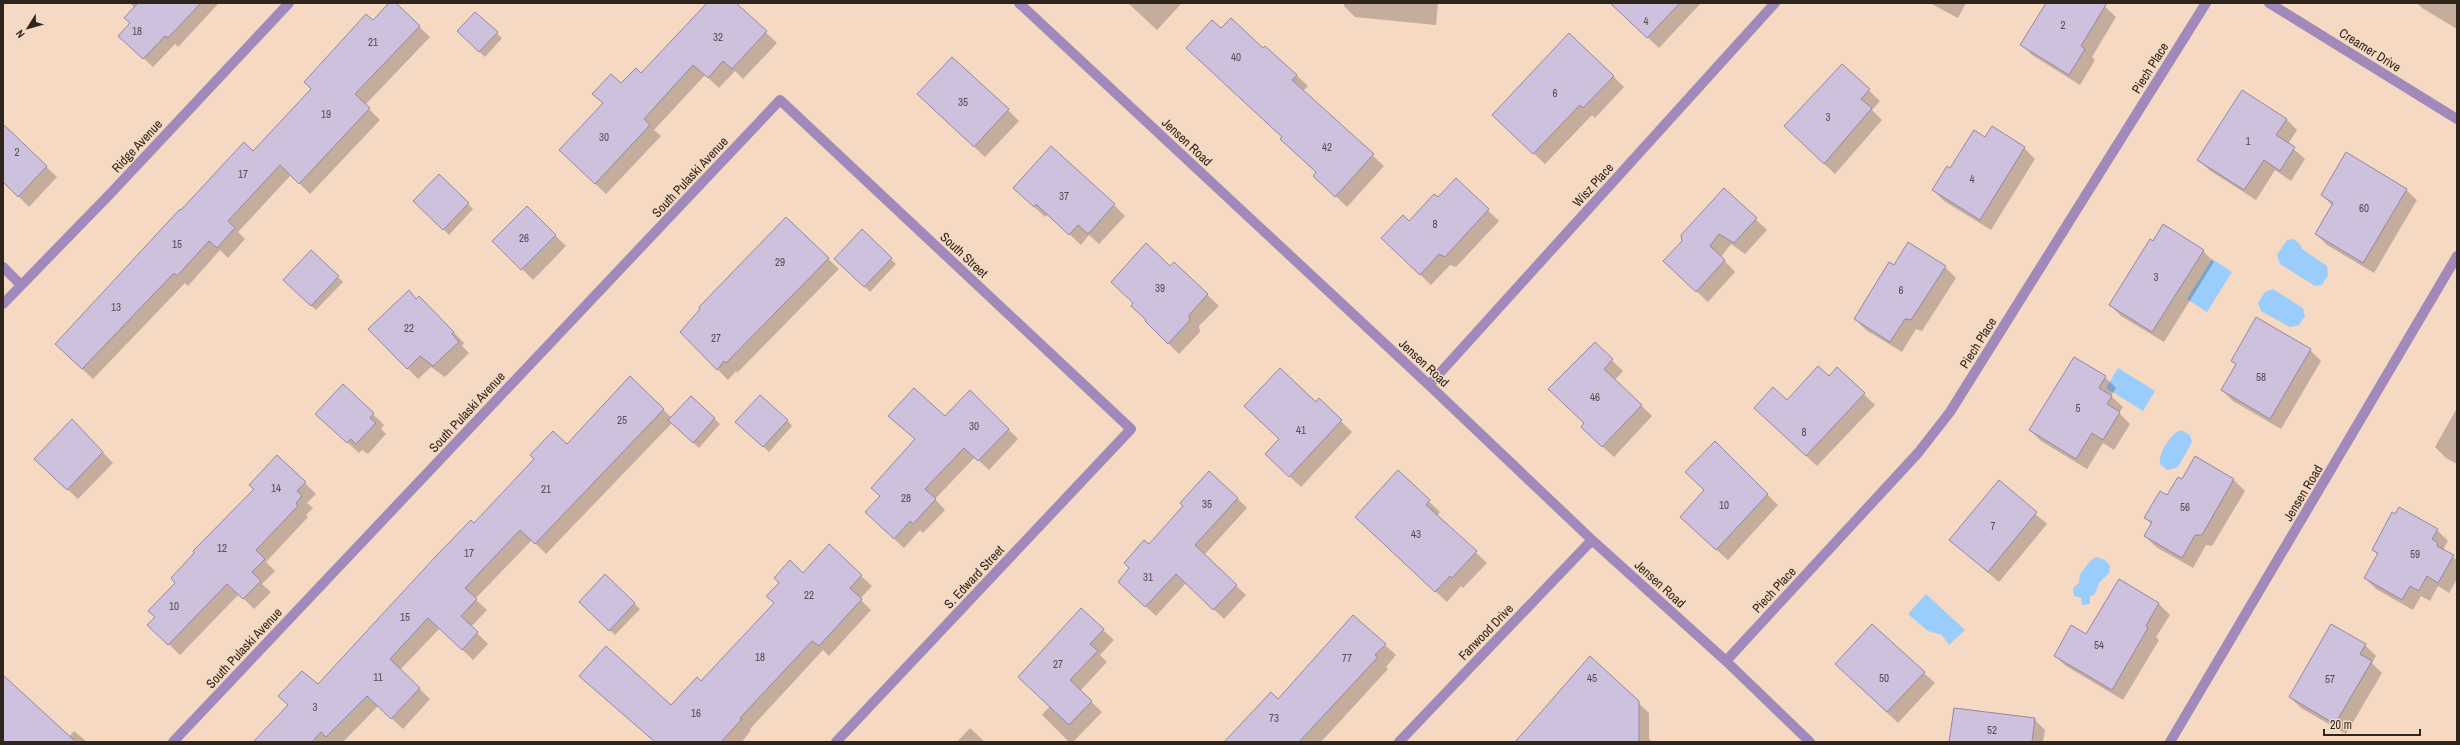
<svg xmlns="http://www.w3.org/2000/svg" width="2460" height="745" viewBox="0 0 2460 745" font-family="'Archivo Narrow',sans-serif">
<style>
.water{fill:#9accfc}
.shadow{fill:#0003}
.building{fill:#cec1de;stroke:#9487a2}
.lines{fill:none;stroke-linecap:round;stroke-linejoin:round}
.minor{stroke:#a18abb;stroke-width:10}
.labels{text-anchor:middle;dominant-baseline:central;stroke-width:3;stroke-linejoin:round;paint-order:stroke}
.number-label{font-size:11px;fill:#574c4d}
.street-label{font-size:13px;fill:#2f251d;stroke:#f5d9c3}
</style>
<rect width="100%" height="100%" fill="#f5d9c3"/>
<path class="water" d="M2293 239 2300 244 2302 249 2327 266 2328 275 2322 285 2315 286 2280 264 2277 255 2287 240Z
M2212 259 2232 272 2207 312 2187 299Z
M2273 289 2303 308 2305 316 2299 325 2290 327 2261 311 2258 303 2265 292Z
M2118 368 2155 391 2143 411 2106 388Z
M2181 430 2190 435 2192 442 2178 467 2167 470 2160 464C2158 454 2171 433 2181 430Z
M2096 557 2105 560 2110 566 2109 573 2099 583 2095 594 2090 597V604L2082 605 2081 598 2074 596 2073 588 2079 583 2080 574C2086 568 2088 561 2096 557Z
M1926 594 1965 630 1949 645 1942 635 1928 631 1908 614Z"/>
<path class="shadow" d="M130 3H219L178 47 175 44 153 67 129 45 135 8Z
M390 3H394L430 37 365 105 380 120 310 194 291 175 238 232 245 239 228 258 220 250 188 286 185 283 93 379 67 355 181 211 253 152Z
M708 3H735L777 43 743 79 735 71 719 88 705 75 654 130 661 136 606 194 571 161 621 85 641 74Z
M1128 3H1182L1157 30Z
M1344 3H1438L1436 25 1355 17 1344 6Z
M1611 3H1701L1659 48Z
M1930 3H1966L1958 18Z
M2048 3H2101L2116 17 2092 57 2095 60 2080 85 2032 55 2022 45Z
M2417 3H2457V29L2422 8Z
M475 13 502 38 485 57 458 31Z
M1221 30 1263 50 1266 47 1308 86 1303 91 1384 166 1347 207 1325 186 1317 173 1292 150 1283 138Z
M1842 65 1880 101 1872 110 1882 120 1835 174 1796 137Z
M1613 76 1624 87 1595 118 1592 115 1545 164 1504 126Z
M930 105 1008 110 1019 121 985 157Z
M2286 119 2297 130 2288 144 2305 159 2291 181 2275 170 2256 200 2209 170 2199 160Z
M3 126 57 177 29 207 3 181Z
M1986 138 2024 148 2035 159 1991 230 1944 201 1933 190 1950 169Z
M439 175 473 209 449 235 415 201Z
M1456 180 1499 221 1456 267 1450 265 1431 285 1394 249 1409 222 1438 199Z
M1014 188 1114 205 1125 216 1099 244 1089 235 1081 245 1048 214 1045 217Z
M1724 189 1767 230 1745 254 1731 244 1721 257 1735 272 1708 302 1676 272 1683 241Z
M2406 190 2417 200 2374 273 2327 245 2316 234 2333 206 2322 195Z
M527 208 566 246 533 280 494 241Z
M786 218 839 269 737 373 736 371 728 380 681 332Z
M862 231 896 264 870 292 836 259Z
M2203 251 2214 262 2164 342 2121 316 2110 305Z
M1174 263 1219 306 1199 326 1200 332 1179 354 1157 332 1134 303Z
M1894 266 1945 267 1956 278 1922 331 1916 329 1902 352 1866 330 1855 319Z
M338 277 343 282 316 310 289 285Z
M417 300 430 308 464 343 462 346 469 353 445 377 431 367 418 379 407 368Z
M2257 319 2310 350 2321 361 2281 429 2233 401 2222 390 2236 365 2232 361Z
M1595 344 1623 371 1615 380 1652 416 1614 457 1593 438 1585 424Z
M2074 359 2105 377 2116 388 2111 396 2123 407 2119 413 2130 424 2114 450 2103 443 2087 469 2041 441 2030 430Z
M1837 368 1875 405 1817 466 1766 419 1787 402 1829 377Z
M630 378 672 418 691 397 720 424 699 448 672 423 546 554 532 540 475 599 487 610 471 627 488 644 473 660 440 628 400 670 430 699 403 729 378 706 343 742H255L318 686 474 525 567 445Z
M343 385 384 425 381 429 386 434 368 454 362 450 359 453 327 424Z
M970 391 1018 439 989 470 975 457 935 499 945 510 923 533 920 530 904 548 876 522 881 496 916 440 900 426 946 418Z
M1319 400 1352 432 1301 487 1277 465Z
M2457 408V464L2446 458 2435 447Z
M787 420 792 426 769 452 742 427Z
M82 431 113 463 78 499 45 469Z
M1715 442 1778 505 1728 560 1692 528 1705 490Z
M2196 458 2234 480 2245 491 2212 546 2206 545 2193 568 2156 547 2145 536 2152 525 2146 518 2182 481Z
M1398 472 1440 512 1437 516 1487 563 1463 588 1461 586 1447 602 1367 528Z
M1999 482 2047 524 1999 582 1950 540Z
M305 483 316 494 307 503 313 508 306 515 308 517 266 562 275 571 262 584 271 592 254 609 239 594 180 655 149 625Z
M1237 498 1247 508 1204 555 1246 595 1224 619 1186 583 1156 616 1129 591 1149 546 1184 505Z
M2437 530 2448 541 2443 550 2457 560V579L2449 593 2438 586 2430 601 2421 596 2413 610 2376 589 2365 578 2378 555 2373 550Z
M829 546 872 586 860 599 871 610 829 656 823 650 750 729 751 730 742 742H655L591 686 671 707 701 683Z
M605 575 640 609 615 635 580 602Z
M2120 580 2159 604 2170 615 2156 637 2159 640 2123 700 2066 666 2055 656 2086 636Z
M1103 630 1114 640 1100 655 1107 662 1080 691 1102 712 1073 742H1069L1042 715 1050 706 1030 687Z
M1385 645 1396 655 1386 667 1388 669 1321 742H1226L1278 701Z
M2365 645 2376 656 2372 663 2382 673 2346 734 2301 708 2290 697Z
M1590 658 1649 713V739L1653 742H1590L1552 699Z
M1836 664 1924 673 1935 683 1898 723Z
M3 683 69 737 74 731 87 742H3Z
M2034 719 2045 730 2043 742H1950Z
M970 728 985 742H957Z"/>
<path class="building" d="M138 3H201L168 38 165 36 143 59 118 36 130 23 124 18Z
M389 3H396L420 26 355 94 370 108 299 184 280 165 228 221 235 228 217 248 209 241 177 276 174 273 82 369 55 344 180 209 181 210 244 142 253 151 311 89 304 82 366 14 373 20Z
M707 3H736L767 31 732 69 723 61 708 78 693 65 644 119 650 125 595 184 559 150 603 103 592 94 611 74 621 83 636 68 641 73Z
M1610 3H1680L1647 38Z
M2046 3H2107L2081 46 2085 49 2069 75 2020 45Z
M475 12 498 32 479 52 457 31Z
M1231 18 1263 48 1265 46 1297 75 1292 80 1374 154 1335 197 1313 176 1316 172 1280 139 1282 137 1186 48 1212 20 1221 28Z
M1569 33 1614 76 1583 108 1580 105 1533 154 1492 115Z
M952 57 1009 109 974 147 917 94Z
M1842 64 1870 89 1861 99 1872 108 1824 164 1784 126Z
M2242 90 2287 119 2276 135 2295 147 2280 171 2264 160 2244 190 2197 160Z
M3 124 47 166 18 197 3 182Z
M1992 126 2025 147 1980 220 1932 190 1947 166 1950 168 1974 130 1985 137Z
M1051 146 1115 204 1088 234 1078 225 1069 235 1036 204 1034 207 1013 188Z
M2346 152 2407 189 2363 263 2315 234 2333 203 2321 195Z
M439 174 469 203 443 230 413 201Z
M1456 178 1489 209 1445 257 1439 254 1420 275 1381 238 1403 215 1409 221 1434 194 1438 197Z
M1724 188 1757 218 1734 243 1719 234 1710 246 1725 260 1696 292 1663 261 1682 241 1681 235Z
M527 206 556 235 521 270 492 241Z
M786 217 829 258 726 363 724 361 717 370 680 332 700 309 699 307Z
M2163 224 2204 250 2152 332 2109 305 2150 239 2153 241Z
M862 229 892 258 864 287 834 259Z
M1908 242 1946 266 1911 320 1905 319 1890 342 1854 319 1889 262 1894 265Z
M1146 243 1170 266 1174 262 1208 294 1189 315 1190 320 1168 344 1145 321 1146 320 1131 306 1133 303 1111 282Z
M311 250 339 276 311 306 283 280Z
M409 290 416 299 419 296 454 332 452 334 459 342 433 366 420 356 407 369 368 329Z
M2256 317 2311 349 2270 419 2221 390 2236 364 2231 361Z
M1595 342 1613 359 1604 369 1642 405 1602 447 1581 427 1584 423 1548 389Z
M2074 357 2106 376 2099 388 2112 396 2107 404 2120 412 2103 440 2092 433 2076 459 2029 430Z
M1818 366 1829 376 1837 367 1865 393 1806 456 1754 408 1773 387 1787 400Z
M1280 368 1316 402 1319 398 1342 420 1289 477 1265 454 1279 439 1244 406Z
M630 376 664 409 535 544 520 530 465 588 477 599 461 616 478 632 462 650 428 618 390 659 420 688 391 719 367 696 326 737 321 732 312 742H253L288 705 278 696 302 671 318 684 437 555 471 520 474 523 534 459 530 455 553 431 567 444Z
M343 384 374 413 370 418 376 423 356 444 351 439 347 443 315 414Z
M914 388 945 416 970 390 1009 429 978 461 964 448 925 489 936 499 913 524 910 521 894 539 865 512 880 496 871 488 915 439 888 416Z
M760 395 788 420 763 447 735 422Z
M691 396 715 418 693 443 668 420Z
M72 419 103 452 67 490 34 459Z
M1715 441 1768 494 1716 550 1680 517 1704 490 1685 472Z
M277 455 306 482 297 491 302 496 296 503 298 506 256 550 265 559 252 572 261 581 243 599 227 584 168 645 147 625 155 617 148 611 175 583 171 578 194 553 193 551 254 489 249 485Z
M2195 456 2234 479 2202 535H2195L2182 558 2144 536 2152 522 2144 518 2160 491 2167 495 2178 477 2182 479Z
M1398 470 1430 500 1426 505 1477 551 1452 578 1450 576 1435 592 1355 517Z
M1209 471 1238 498 1195 545 1237 585 1213 610 1176 574 1145 607 1118 582 1129 568 1124 563 1144 540 1149 544 1183 506 1180 503Z
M1999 480 2037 512 1988 572 1949 540Z
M2399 507 2438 529 2432 539 2438 543 2437 546 2454 555 2438 583 2427 576 2419 591 2410 586 2402 600 2364 578 2378 553 2372 550 2392 512 2395 514Z
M829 544 862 575 850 588 862 599 819 646 812 641 740 718 742 719 721 742H655L579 676 606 646 671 705 697 677 701 681 774 603 766 596 779 583 774 578 790 560 803 573Z
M605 574 635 603 609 631 579 602Z
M2119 579 2159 603 2146 626 2148 628 2112 690 2054 656 2071 625 2086 634Z
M1081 608 1104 629 1090 644 1098 651 1070 680 1092 701 1069 725 1018 677Z
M1353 615 1386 644 1375 655 1378 657 1299 742H1224L1271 692 1278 699Z
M1872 624 1925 672 1887 712 1835 664Z
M2331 624 2366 644 2360 654 2372 661 2335 724 2289 697Z
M1590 656 1639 701V742H1515Z
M3 675 76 742H3Z
M1954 708 2035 718 2032 742H1949Z"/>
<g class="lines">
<path class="minor" d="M1019 3 1429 385 1592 540 1726 661 1810 742
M2269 3 2457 119
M3 267 21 285
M3 304 110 194 289 3
M1429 385 1775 3
M1726 661 1918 453 1950 412 2206 3
M173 742 780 100 1131 429 836 742
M1399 742 1592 540
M2170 742 2457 256"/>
</g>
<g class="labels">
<g class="number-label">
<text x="1646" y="21">4</text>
<text x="2063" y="25">2</text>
<text x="137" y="31">18</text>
<text x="718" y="37">32</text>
<text x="373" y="42">21</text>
<text x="1236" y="57">40</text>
<text x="1555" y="93">6</text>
<text x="963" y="102">35</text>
<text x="326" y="114">19</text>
<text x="1828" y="117">3</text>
<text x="604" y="137">30</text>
<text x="2248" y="141">1</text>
<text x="1327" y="147">42</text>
<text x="17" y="152">2</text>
<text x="243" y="174">17</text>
<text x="1972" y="179">4</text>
<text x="1064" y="196">37</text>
<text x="2364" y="208">60</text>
<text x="1435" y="224">8</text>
<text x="524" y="238">26</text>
<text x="177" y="244">15</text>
<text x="780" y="262">29</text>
<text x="2156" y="277">3</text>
<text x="1160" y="288">39</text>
<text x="1901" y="290">6</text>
<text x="116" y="307">13</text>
<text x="409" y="328">22</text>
<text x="716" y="338">27</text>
<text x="2261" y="377">58</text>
<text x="1595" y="397">46</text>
<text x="2078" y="408">5</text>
<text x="622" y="420">25</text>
<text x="974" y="426">30</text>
<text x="1301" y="430">41</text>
<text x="1804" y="432">8</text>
<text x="276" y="488">14</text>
<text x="546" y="489">21</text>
<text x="906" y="498">28</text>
<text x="1207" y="504">35</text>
<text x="1724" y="505">10</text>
<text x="2185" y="507">56</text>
<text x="1993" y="526">7</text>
<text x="1416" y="534">43</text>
<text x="222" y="548">12</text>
<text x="469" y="553">17</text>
<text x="2415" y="554">59</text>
<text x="1148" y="577">31</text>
<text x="809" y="595">22</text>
<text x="174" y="606">10</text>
<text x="405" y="617">15</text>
<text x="2099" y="645">54</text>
<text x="760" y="657">18</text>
<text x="1347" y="658">77</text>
<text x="1058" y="664">27</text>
<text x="378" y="677">11</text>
<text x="1592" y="678">45</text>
<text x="1884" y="678">50</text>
<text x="2330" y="679">57</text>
<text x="315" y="707">3</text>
<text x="696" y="713">16</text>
<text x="1274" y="718">73</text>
<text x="1992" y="730">52</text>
</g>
<g class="street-label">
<text transform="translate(2370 50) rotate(32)">Creamer Drive</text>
<text transform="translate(2150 68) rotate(-58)">Piech Place</text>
<text transform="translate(1187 142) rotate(43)">Jensen Road</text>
<text transform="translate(137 146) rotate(-47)">Ridge Avenue</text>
<text transform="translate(690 177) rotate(-47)">South Pulaski Avenue</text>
<text transform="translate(1593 185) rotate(-48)">Wisz Place</text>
<text transform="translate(964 255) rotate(43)">South Street</text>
<text transform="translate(1978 343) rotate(-58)">Piech Place</text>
<text transform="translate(1424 363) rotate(43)">Jensen Road</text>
<text transform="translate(467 412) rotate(-47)">South Pulaski Avenue</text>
<text transform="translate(2303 493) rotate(-59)">Jensen Road</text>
<text transform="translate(974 577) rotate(-47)">S. Edward Street</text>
<text transform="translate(1660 584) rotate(42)">Jensen Road</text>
<text transform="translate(1774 590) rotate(-47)">Piech Place</text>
<text transform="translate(1486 632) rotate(-46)">Fanwood Drive</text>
<text transform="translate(244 648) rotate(-47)">South Pulaski Avenue</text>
</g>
</g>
<rect width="2460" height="745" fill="none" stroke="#2f251d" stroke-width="8"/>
<g transform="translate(28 28) rotate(233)" stroke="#f5d9c3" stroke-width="3" paint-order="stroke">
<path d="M0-3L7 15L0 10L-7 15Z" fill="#2f251d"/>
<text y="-6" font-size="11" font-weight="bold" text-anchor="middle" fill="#2f251d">N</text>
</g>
<path d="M2324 729v6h96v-6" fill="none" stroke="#2f251d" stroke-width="2"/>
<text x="2330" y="729" font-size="12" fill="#2f251d" stroke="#f5d9c3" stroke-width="3" paint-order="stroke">20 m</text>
</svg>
